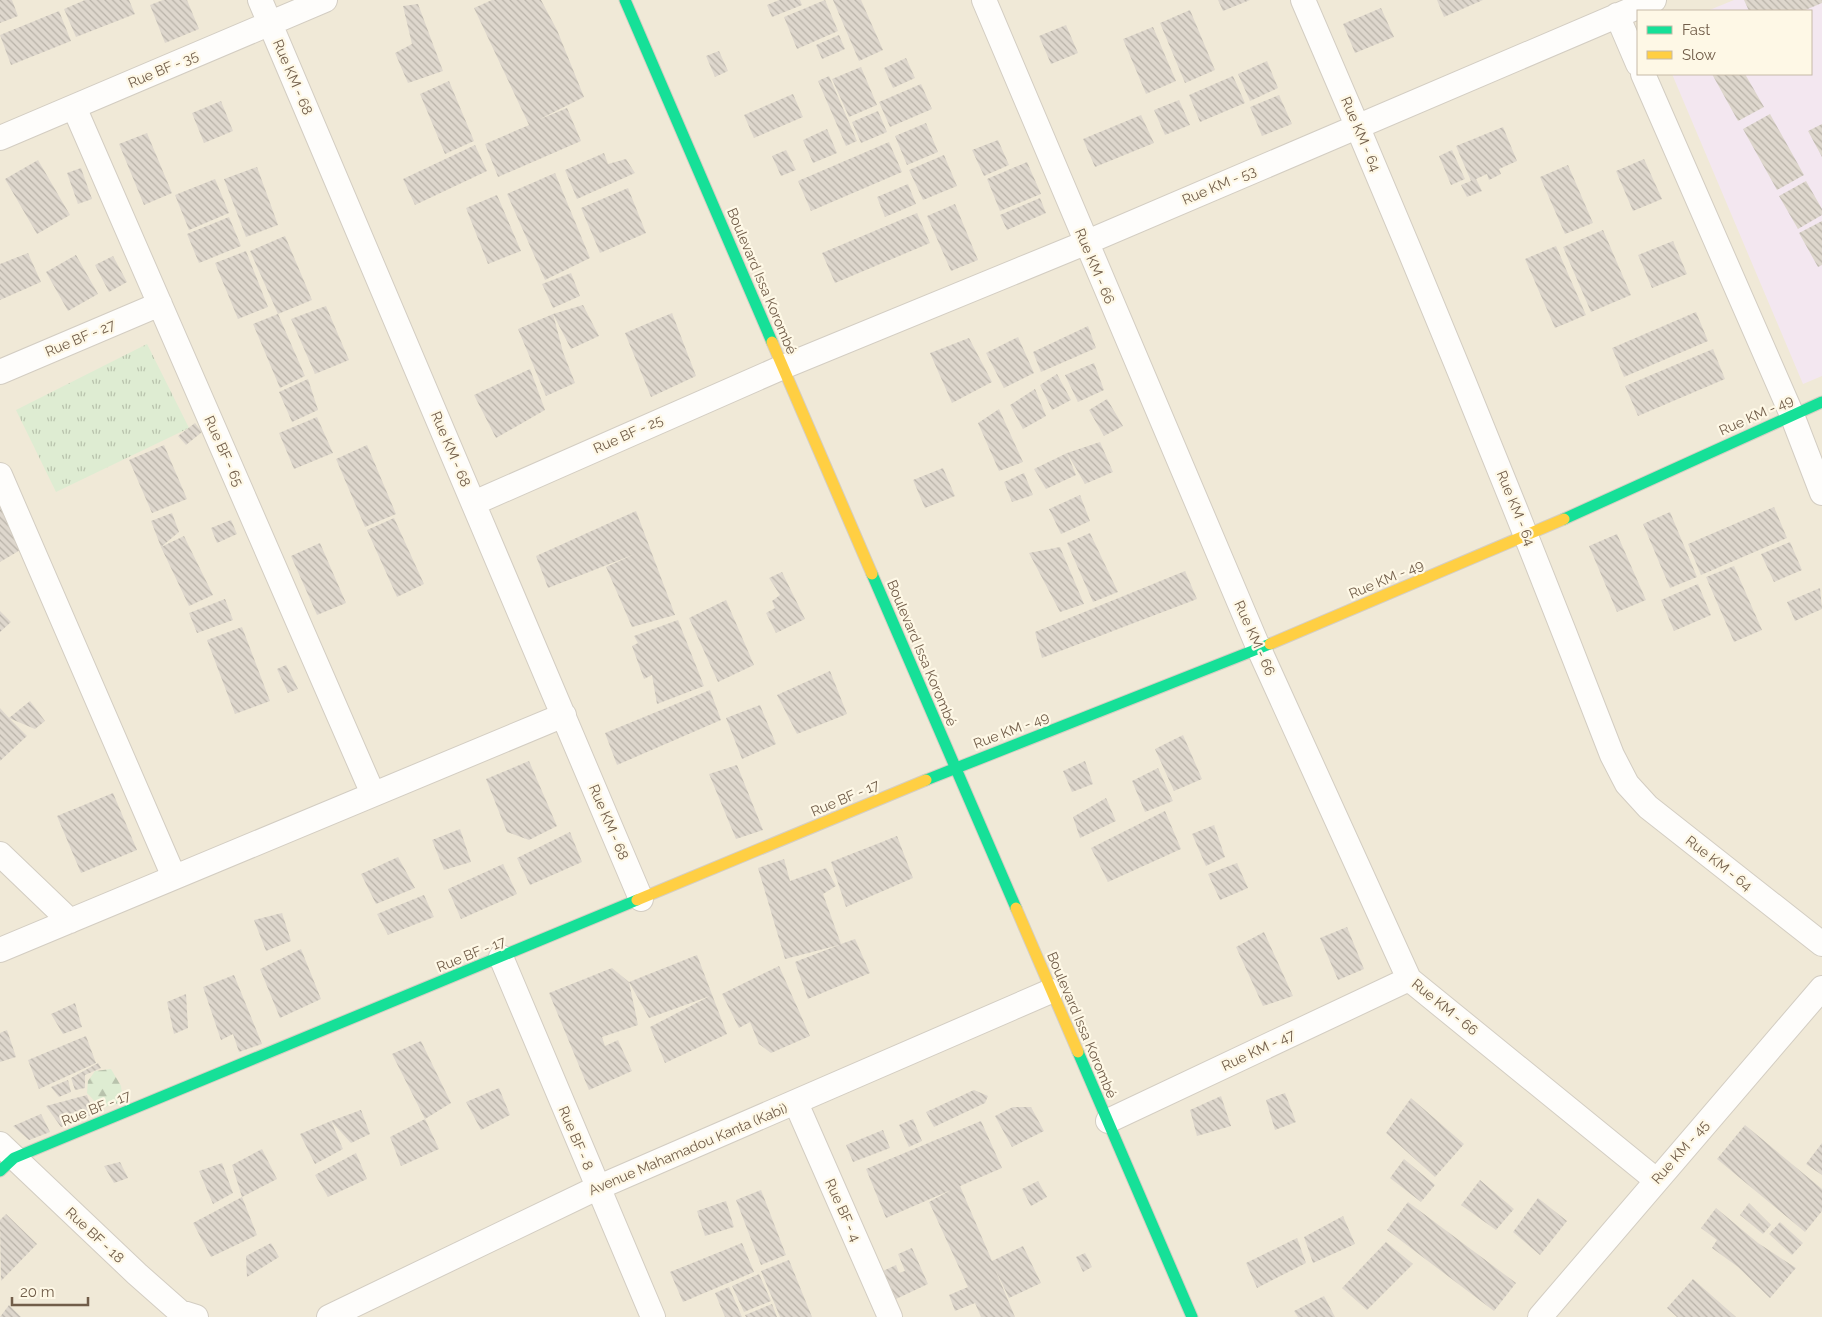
<svg xmlns="http://www.w3.org/2000/svg" width="1822" height="1317" viewBox="0 0 1822 1317" font-family="Raleway,sans-serif">
<style>
.residential{fill:#f0e9d7;fill-rule:evenodd}
.education{fill:#f3e7f0}
.grass{fill:url(#grass-tufts)}
.forest{fill:url(#forest-firs)}
.building{fill:url(#building-back-hatch)}
.lines{fill:none;stroke-linecap:round;stroke-linejoin:round}
.street-casing{stroke:#d3cdc2;stroke-width:26}
.fast-casing{stroke:#d5cec3;stroke-width:13}
.slow-casing{stroke:#d5cec3;stroke-width:13}
.street{stroke:#fefdfb;stroke-width:24}
.fast{stroke:#16e098;stroke-width:11}
.slow{stroke:#ffcf43;stroke-width:11}
.labels{text-anchor:middle;dominant-baseline:central;stroke-width:4.5;stroke-linejoin:round;paint-order:stroke}
.street-label{font-size:14px;fill:#715d49;stroke:#fef8e6}
</style>
<defs>
<pattern id="grass-tufts" width="24" height="20" patternUnits="userSpaceOnUse" patternTransform="scale(1.25)"><rect width="24" height="20" fill="#deecd2"/><path d="M3 7l-1-3M5 7V3M7 7l1-3M15 17l-1-3M17 17v-4M19 17l1-3" fill="none" stroke="#b8c2ac"/></pattern>
<pattern id="forest-firs" width="22" height="20" patternUnits="userSpaceOnUse" patternTransform="scale(1.25)"><rect width="22" height="20" fill="#deecd2"/><path d="M5 1l3.5 6h-7zM16 11l3.5 6h-7z" fill="#b8c2ac"/></pattern>
<pattern id="building-back-hatch" width="6" height="6" patternUnits="userSpaceOnUse" patternTransform="scale(1.25)"><rect width="6" height="6" fill="#ded7cd"/><path d="M-1 5l2 2M0 0l6 6M5-1l2 2" fill="none" stroke="#b8b2a8"/></pattern>
</defs>
<rect width="100%" height="100%" fill="#f5f1e7"/>
<path class="residential" d="M0 0H1822V1317H0ZM1638 11H1811V74H1638Z"/>
<path class="education" d="M1734 0H1822V376L1803 384 1672 74H1811V11H1707Z"/>
<path class="grass" d="M147 344 189 428 56 492 16 410Z"/>
<path class="forest" d="M111 1069 121 1086 123 1102 101 1108 87 1093 88 1081 95 1071Z"/>
<path class="building" d="M0 0H12L18 16 0 23Z
M85 0H129L135 14 76 37 64 9Z
M163 0H187L199 29 165 43 150 5Z
M492 0H541L557 30 584 97 538 120 567 108 581 141 498 177 485 144 529 125 474 8Z
M779 0H800L802 5 772 17 767 5Z
M825 0 838 31 797 49 784 17Z
M833 0H861L883 50 859 61Z
M1218 0H1250L1223 11Z
M1437 0H1483L1444 17Z
M1744 0H1822V3L1803 11H1749Z
M418 4 443 71 408 83 395 53 412 44 403 6Z
M1381 8 1394 37 1355 53 1343 24Z
M1190 10 1215 70 1185 83 1160 23Z
M59 11 71 41 11 65 0 35Z
M1066 25 1078 53 1051 64 1039 36Z
M1153 27 1176 81 1146 94 1123 39Z
M839 35 845 49 822 59 816 45Z
M719 51 728 71 715 77 706 56Z
M906 58 915 78 893 88 884 68Z
M1267 61 1278 88 1250 101 1238 74Z
M861 67 877 105 849 117 832 79Z
M1712 74H1745L1764 107 1738 121Z
M829 76 857 141 846 146 818 81Z
M1233 76 1245 103 1200 122 1189 95Z
M449 81 474 141 445 154 420 94Z
M921 84 932 109 890 127 879 102Z
M793 94 803 117 754 138 744 115Z
M1279 95 1292 124 1262 136 1250 107Z
M1179 100 1190 125 1165 135 1154 110Z
M221 101 233 131 204 143 192 113Z
M878 111 887 132 861 143 852 122Z
M1770 114 1804 175 1777 190 1743 129Z
M1141 115 1154 143 1095 167 1083 139Z
M926 123 938 152 907 165 895 136Z
M1822 124V157L1808 131Z
M1503 127 1517 161 1499 169 1501 174 1489 180 1487 174 1476 179 1482 191 1467 197 1461 185 1471 181 1456 146Z
M827 129 837 153 813 163 803 140Z
M147 133 172 193 144 205 119 144Z
M998 140 1009 165 984 176 972 150Z
M889 142 902 172 811 211 798 181Z
M475 145 487 171 415 205 403 179Z
M786 150 796 170 781 176 772 156Z
M1452 150 1465 179 1451 185 1439 156Z
M604 153 608 164 626 159 635 173 577 199 565 170Z
M944 155 957 186 923 200 909 170Z
M1644 159 1662 199 1633 211 1616 171Z
M38 160 70 215 37 234 5 179Z
M1027 162 1041 194 1000 211 987 179Z
M1568 165 1593 223 1565 234 1540 177Z
M257 167 278 225 246 237 224 179Z
M81 168 92 199 78 204 67 173Z
M555 173 590 258 545 280 507 194Z
M215 179 229 213 189 230 175 195Z
M1806 181 1822 209V215L1798 229 1779 196Z
M908 184 916 204 885 217 877 197Z
M628 188 646 233 600 253 581 208Z
M497 195 521 251 488 264 466 208Z
M1040 198 1046 213 1007 230 1000 215Z
M955 204 978 260 951 271 927 216Z
M917 213 930 243 835 283 822 253Z
M229 217 241 246 199 263 187 234Z
M1822 221V265L1818 267 1799 233Z
M1603 230 1631 295 1591 312 1563 247Z
M285 236 312 300 278 314 250 251Z
M1673 241 1687 274 1652 288 1638 255Z
M1556 246 1586 315 1555 328 1525 259Z
M246 251 268 307 238 319 215 263Z
M28 253 41 282 0 300V264Z
M76 255 98 294 68 311 46 272Z
M113 256 127 282 109 292 95 265Z
M571 273 580 296 553 308 542 284Z
M583 305 599 336 571 349 553 314Z
M326 306 349 360 315 374 291 319Z
M1696 312 1708 341 1624 377 1612 348Z
M672 313 696 376 651 397 625 333Z
M278 314 305 376 280 388 253 324Z
M553 314 563 352 575 383 546 396 518 329Z
M1088 326 1096 348 1041 372 1033 352Z
M1018 337 1034 373 1004 388 986 353Z
M969 338 992 382 952 403 930 353Z
M1713 349 1725 379 1638 416 1625 386Z
M1094 363 1104 390 1078 402 1065 375Z
M530 369 545 410 496 438 474 395Z
M1057 374 1071 400 1052 410 1040 385Z
M308 379 318 410 292 422 279 392Z
M1035 389 1046 416 1023 429 1010 405Z
M1107 399 1123 426 1104 436 1089 410Z
M999 409 1023 462 999 471 978 423Z
M317 417 333 453 294 469 279 433Z
M195 423 202 432 186 445 178 436Z
M1100 442 1113 472 1085 484 1067 453 1076 475 1046 489 1034 469 1067 453Z
M164 445 187 499 152 513 129 460Z
M367 445 396 514 365 527 336 459Z
M943 468 955 496 925 508 913 480Z
M1024 473 1033 495 1012 502 1004 482Z
M1080 495 1090 521 1061 534 1049 509Z
M0 500 27 546 0 562Z
M1774 507 1787 538 1701 575 1688 544Z
M636 511 675 615 632 627 606 567 635 554 548 588 536 556Z
M1670 512 1697 577 1670 588 1643 524Z
M172 513 179 532 161 547 184 536 213 595 189 606 161 547 151 521Z
M394 518 424 584 397 597 367 530Z
M231 520 237 534 217 543 211 528Z
M1090 533 1118 592 1093 602 1067 543Z
M1617 534 1646 600 1617 612 1589 546Z
M1790 542 1802 570 1774 582 1761 554Z
M320 543 346 603 317 615 291 556Z
M1060 547 1084 604 1060 612 1029 553Z
M1734 566 1762 630 1734 642 1706 577Z
M1185 571 1197 599 1042 658 1035 632Z
M782 572 805 619 776 633 766 613 775 608 772 601 780 595 769 578Z
M1698 584 1711 615 1674 631 1661 600Z
M1820 588 1822 609 1795 621 1787 602Z
M225 599 233 620 197 633 189 613Z
M726 600 754 665 718 682 689 618Z
M0 611 11 622 0 632Z
M678 620 704 686 657 704 652 675 644 679 632 646 638 643 634 636Z
M242 627 270 701 235 714 207 640Z
M286 665 298 689 288 693 277 669Z
M830 671 847 714 797 734 777 695Z
M710 690 721 720 617 765 605 733Z
M30 701 45 721 35 729 9 718 27 736 0 761V708L9 718Z
M760 705 776 744 742 759 726 718Z
M1183 735 1202 779 1174 791 1155 749Z
M529 761 557 826 529 840 507 832 486 779Z
M1085 761 1093 784 1072 792 1063 771Z
M737 765 763 830 736 839 709 774Z
M1158 768 1173 801 1145 812 1132 781Z
M113 793 137 850 81 873 57 816Z
M1106 798 1116 821 1080 838 1073 817Z
M1165 811 1181 849 1108 882 1091 848Z
M1214 825 1225 857 1206 866 1192 834Z
M460 829 471 862 444 870 432 840Z
M570 832 582 862 530 885 517 858Z
M897 836 913 878 846 907 831 862Z
M398 857 415 888 376 904 361 874Z
M784 859 790 881 826 868 836 886 823 894 841 944 855 939 870 973 808 999 795 962 839 945 785 959 758 868Z
M1237 863 1248 888 1220 900 1208 874Z
M503 864 517 894 461 919 448 889Z
M424 895 434 917 388 935 377 914Z
M282 913 291 941 266 951 254 920Z
M1347 927 1364 969 1338 980 1320 938Z
M1264 932 1293 996 1263 1006 1236 947Z
M301 949 321 999 280 1018 260 969Z
M697 955 727 1034 665 1063 650 1027 710 996 649 1018 629 982Z
M779 966 810 1036 771 1053 759 1044 750 1022 739 1028 722 994Z
M612 968 629 982 638 1025 602 1037 605 1046 618 1040 632 1071 589 1090 549 993Z
M234 975 262 1044 239 1052 233 1034 221 1040 203 987Z
M186 994 188 1028 174 1034 167 1002Z
M75 1003 82 1027 63 1034 51 1014Z
M7 1030 16 1057 0 1062V1033Z
M86 1036 96 1063 39 1089 28 1060Z
M421 1041 451 1103 425 1119 392 1054Z
M98 1063 101 1068 85 1075V1088L75 1090 71 1078Z
M68 1080 71 1092 59 1097 51 1087Z
M499 1088 510 1115 481 1130 466 1102Z
M974 1090 988 1096 985 1103 934 1127 926 1112Z
M1285 1093 1296 1122 1275 1130 1266 1100Z
M87 1095 94 1114 61 1127 46 1106Z
M1221 1096 1231 1126 1197 1136 1190 1110Z
M1411 1098 1464 1144 1435 1177 1386 1133Z
M1013 1107H1031L1044 1131 1012 1147 995 1116Z
M361 1110 370 1134 351 1143 331 1121Z
M41 1114 50 1132 29 1140 13 1126Z
M425 1119 439 1149 401 1166 390 1137Z
M913 1119 922 1141 909 1147 899 1125Z
M331 1121 343 1149 315 1164 300 1134Z
M981 1121 1002 1168 960 1186 992 1261 1023 1246 1041 1283 1009 1298 995 1269 1015 1317H981L975 1303 955 1311 949 1295 968 1287 929 1202 951 1190 886 1218 866 1169Z
M1745 1125 1822 1189V1211L1805 1232 1717 1159Z
M883 1130 890 1148 853 1162 846 1145Z
M1822 1143V1175L1806 1164Z
M262 1149 277 1179 242 1197 232 1165Z
M356 1153 367 1179 328 1197 315 1175Z
M1404 1159 1435 1185 1421 1202 1390 1178Z
M120 1162 128 1178 114 1183 104 1166Z
M222 1163 233 1193 213 1204 199 1171Z
M1480 1180 1514 1209 1496 1230 1461 1205Z
M1038 1181 1047 1197 1031 1206 1022 1189Z
M761 1190 786 1255 761 1265 736 1200Z
M242 1197 257 1235 211 1257 193 1223Z
M1538 1198 1567 1221 1540 1255 1513 1232Z
M726 1201 734 1227 705 1236 697 1211Z
M1408 1202 1516 1283 1494 1311 1387 1230Z
M1749 1203 1771 1225 1763 1234 1740 1215Z
M1716 1208 1758 1243 1796 1268 1770 1298 1738 1267 1712 1248 1717 1240 1701 1228Z
M6 1214 37 1244 1 1281 0 1220Z
M1343 1216 1355 1244 1313 1263 1304 1237Z
M1780 1222 1803 1243 1792 1255 1769 1234Z
M1297 1238 1306 1263 1257 1288 1246 1263Z
M1386 1242 1413 1264 1367 1310 1342 1288Z
M271 1243 279 1257 247 1277 246 1256Z
M742 1243 754 1272 683 1302 670 1272Z
M912 1248 928 1284 896 1299 883 1271 896 1265 899 1273 905 1271 898 1254Z
M1085 1253 1092 1267 1083 1272 1076 1257Z
M789 1260 812 1317H780L761 1271Z
M759 1274 771 1301 744 1312 732 1286Z
M1693 1279 1736 1317H1677L1667 1308Z
M729 1287 742 1317H725L715 1293Z
M1324 1296 1335 1317H1298L1294 1311Z
M772 1304 777 1317H746L745 1315Z
M9 1305 21 1317H0Z"/>
<g class="lines">
<g class="street-casing">
<path id="street" d="M260 0 641 899
M984 0 1259 649 1409 979 1656 1180
M1303 0C1411 249 1514 501 1612 755L1627 784 1648 807 1822 944
M1617 15 1638 64
M1643 74 1792 415 1822 493
M74 107 373 794
M0 138 325 0
M0 372 160 304
M0 475 174 877
M474 503 783 367 1085 243 1654 0
M0 854 70 921
M0 950 564 715
M501 957 653 1317
M796 1103 890 1317
M1108 1121 1409 979
M0 1144 137 1274 180 1312 196 1317
M329 1317 597 1188 1051 991
M1540 1317 1822 988"/>
</g>
<g class="fast-casing">
<path id="fast" d="M625 0 772 342
M1564 519 1822 402
M872 574 1016 908
M926 780 1270 644
M1078 1052 1192 1317
M0 1171 14 1158 637 900"/>
</g>
<g class="slow-casing">
<path id="slow" d="M772 342 872 574
M1270 644 1564 519
M637 900 926 780
M1016 908 1078 1052"/>
</g>
<use href="#street" class="street"/>
<use href="#fast" class="fast"/>
<use href="#slow" class="slow"/>
</g>
<g class="labels">
<g class="street-label">
<text transform="translate(163 69) rotate(-23)">Rue BF - 35</text>
<text transform="translate(293 77) rotate(67)">Rue KM - 68</text>
<text transform="translate(1361 134) rotate(67)">Rue KM - 64</text>
<text transform="translate(1219 185) rotate(-23)">Rue KM - 53</text>
<text transform="translate(1095 266) rotate(67)">Rue KM - 66</text>
<text transform="translate(762 281) rotate(67)">Boulevard Issa Korombé</text>
<text transform="translate(80 338) rotate(-23)">Rue BF - 27</text>
<text transform="translate(1756 415) rotate(-24)">Rue KM - 49</text>
<text transform="translate(628 434) rotate(-24)">Rue BF - 25</text>
<text transform="translate(451 449) rotate(67)">Rue KM - 68</text>
<text transform="translate(224 451) rotate(66)">Rue BF - 65</text>
<text transform="translate(1516 508) rotate(68)">Rue KM - 64</text>
<text transform="translate(1386 579) rotate(-23)">Rue KM - 49</text>
<text transform="translate(1255 638) rotate(66)">Rue KM - 66</text>
<text transform="translate(922 653) rotate(67)">Boulevard Issa Korombé</text>
<text transform="translate(1011 730) rotate(-21)">Rue KM - 49</text>
<text transform="translate(845 798) rotate(-23)">Rue BF - 17</text>
<text transform="translate(609 822) rotate(67)">Rue KM - 68</text>
<text transform="translate(1719 863) rotate(38)">Rue KM - 64</text>
<text transform="translate(471 954) rotate(-22)">Rue BF - 17</text>
<text transform="translate(1445 1007) rotate(39)">Rue KM - 66</text>
<text transform="translate(1082 1025) rotate(67)">Boulevard Issa Korombé</text>
<text transform="translate(1258 1050) rotate(-25)">Rue KM - 47</text>
<text transform="translate(96 1108) rotate(-22)">Rue BF - 17</text>
<text transform="translate(576 1138) rotate(67)">Rue BF - 8</text>
<text transform="translate(688 1149) rotate(-23)">Avenue Mahamadou Kanta (Kabi)</text>
<text transform="translate(1680 1152) rotate(-49)">Rue KM - 45</text>
<text transform="translate(843 1210) rotate(66)">Rue BF - 4</text>
<text transform="translate(95 1235) rotate(43)">Rue BF - 18</text>
</g>
</g>
<rect x="1637" y="10" width="175" height="65" fill="#fef8e6" stroke="#c6baa7"/>
<rect x="1647" y="26" width="25" height="8" fill="#16e098" stroke="#c6baa7"/>
<text x="1682" y="35" font-size="15" fill="#715d49">Fast</text>
<rect x="1647" y="51" width="25" height="8" fill="#ffcf43" stroke="#c6baa7"/>
<text x="1682" y="60" font-size="15" fill="#715d49">Slow</text>
<path d="M12 1297v8h76v-8" fill="none" stroke="#715d49" stroke-width="2.5"/>
<text x="20" y="1297" font-size="15" fill="#715d49" stroke="#fef8e6" stroke-width="4" paint-order="stroke">20 m</text>
</svg>
